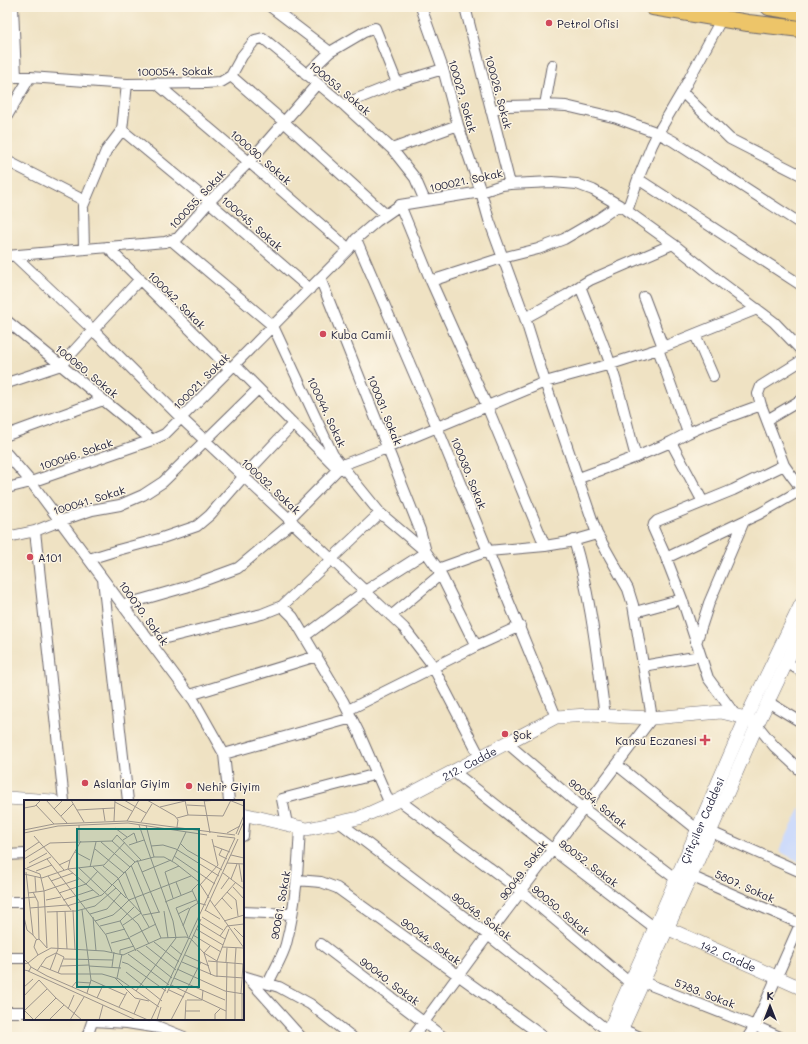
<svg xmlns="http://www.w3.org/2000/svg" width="808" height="1044" viewBox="0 0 808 1044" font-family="Mali,sans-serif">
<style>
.built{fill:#cedbfa}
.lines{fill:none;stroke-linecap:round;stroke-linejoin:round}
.minor-casing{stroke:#6a656b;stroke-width:12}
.tertiary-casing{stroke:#6a656b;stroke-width:14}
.primary-casing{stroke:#6a656b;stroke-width:18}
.minor{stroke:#fff;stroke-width:10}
.tertiary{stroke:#fff;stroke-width:13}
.primary{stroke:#edc569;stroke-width:16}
.poi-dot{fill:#d1495b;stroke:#fcf5e5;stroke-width:1.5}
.labels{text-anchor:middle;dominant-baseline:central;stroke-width:3;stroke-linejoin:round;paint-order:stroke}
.poi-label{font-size:11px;fill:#22223b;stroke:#fcf5e5;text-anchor:start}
.street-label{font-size:11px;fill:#22223b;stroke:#fcf5e5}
.inset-road{fill:none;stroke:#9d958d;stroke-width:1}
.view{fill:#0f766e;fill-opacity:0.15;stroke:#0f766e;stroke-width:2}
.inset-edge{fill:none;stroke:#22223b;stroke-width:2}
</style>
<rect width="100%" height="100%" fill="#fcf5e5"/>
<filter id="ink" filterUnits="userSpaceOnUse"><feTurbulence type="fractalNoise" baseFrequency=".025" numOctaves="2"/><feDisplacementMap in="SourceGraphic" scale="8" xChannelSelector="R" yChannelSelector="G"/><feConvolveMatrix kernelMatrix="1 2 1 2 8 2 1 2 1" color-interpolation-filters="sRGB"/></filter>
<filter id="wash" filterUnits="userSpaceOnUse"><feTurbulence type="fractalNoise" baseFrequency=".012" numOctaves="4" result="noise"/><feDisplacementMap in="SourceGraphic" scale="16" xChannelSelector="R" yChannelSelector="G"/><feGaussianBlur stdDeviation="0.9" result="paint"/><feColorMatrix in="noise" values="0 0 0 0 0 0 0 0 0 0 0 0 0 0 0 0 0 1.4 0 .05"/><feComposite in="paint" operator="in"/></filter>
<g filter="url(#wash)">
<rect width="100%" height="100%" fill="#efe2c3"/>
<path class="built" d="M801 807V863L779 851Z"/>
</g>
<g filter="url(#ink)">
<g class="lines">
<g class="minor-casing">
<path id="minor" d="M13 7 16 77
M271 7 330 52
M465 7 510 184
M306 75 330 52 364 32 375 28 397 83
M231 76 242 56 255 40 263 38 345 106 392 149 415 178 425 201
M231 76 284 122 385 214
M7 77H30L127 84 205 83 221 82 231 76
M156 83 249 162 349 249
M682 92 730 139 801 175
M545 105 552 65
M345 106 352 101 397 83 443 69
M491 111 508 106 545 105 566 106 617 118 658 133 673 141 801 224
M7 116 30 77
M122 130 209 202 310 289
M392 149 458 125
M7 161 85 201
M638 179 801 285
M400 205 431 281 487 406 545 546
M627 211 638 179 652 145 658 133 682 92 722 18
M356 239 437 427 556 717
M171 240 273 326 333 455 380 513 426 552 438 569 476 646
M107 247 230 369
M84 249 83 206 106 151 122 130 127 84
M7 256 165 242 178 238 209 202 249 162 317 84
M15 256 93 330 181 418 289 519 404 628 431 663 480 757
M431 281 502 258 538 249 564 239 600 218 619 205
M644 297 663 347
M525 318 567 295 580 286
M7 321 152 440
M695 334 713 376
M658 349 688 433
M801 361 761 386 758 394 761 405 784 465 791 475 801 488
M235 365 336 467
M7 383 61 365 140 279
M767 420 801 400
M7 435 103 400
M671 442 703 502
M7 454 31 482 194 701 224 754 229 801
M636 457C627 426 621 394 610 363 601 337 590 312 580 286L590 280 673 244
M579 478 636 457 671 442 688 433 706 425 761 405
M7 488 31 482 152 440 165 434 230 369 349 249 356 239 377 221 400 205 481 192 502 185 510 184 552 182 577 184 593 190 619 205 648 226 673 244 718 280 774 322 801 350
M289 519 342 465 387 448 545 382 611 364 658 349 757 309
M35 531 64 801
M7 537 35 531 60 521 92 510 120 505 143 495 163 482 258 389
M574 540C591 597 597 657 605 716
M666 558 744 521
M89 559 118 550 159 539 197 526 210 515 244 476 293 424
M438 569 488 551 545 546 569 542 597 534
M103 579 128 801
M123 605 186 587 238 568 293 522
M282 606 293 617 343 701 359 733 390 804
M635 612 682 599
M391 616 441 574
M305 636 365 591 426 552 420 530 320 278
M150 642 262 614 282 606 380 513
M696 643 709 603 744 521 759 514 801 490
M786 662 801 671
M643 666 700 656
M190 695 317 656
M768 702 801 722
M348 710 476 646 520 626
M736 716 708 678 682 599 665 555 653 528 654 524 657 521 733 490 784 465
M757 725 774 746 801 771
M507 743 584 809 676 879
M224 754 352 718
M617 765 698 830
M453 771 553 850 655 928
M399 800 522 892 630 983
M339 822 488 935 608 1031
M287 824 282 799 377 774
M711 832 801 872
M243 836 245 814
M7 855 25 854
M686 874 801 924
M297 880 321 882 337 888 544 1037
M7 902H25
M243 912 292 914
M321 944 443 1037
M7 958H25
M243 976 279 987 310 1004 352 1037
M248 978 301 1037
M643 982 755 1026 780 1037
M268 984C273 972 283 956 286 944 296 906 298 867 300 827
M7 1012H25
M93 1021 127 1023 159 1028
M154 1025 184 1037
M622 1029 640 1037
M87 1037 93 1019
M413 1037 488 935 652 718 633 605 628 589 597 534 545 382 525 318 489 220 481 192 458 125 443 69 421 7
M748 1037 755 1026 801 922"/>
</g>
<g class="tertiary-casing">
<g id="tertiary">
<path d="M7 798 53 801"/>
<path id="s1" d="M243 814 307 829 359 818 399 800 556 717 588 715 652 718 721 712 746 718 757 725"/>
<path id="s2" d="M660 925 801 988"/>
<path id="s3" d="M606 1037 657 923 746 718 801 604"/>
<path d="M618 1037 691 876 757 725 801 632"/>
</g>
</g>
<g class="primary-casing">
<path id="primary" d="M653 7 748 23 801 29
M769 7 801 12"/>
</g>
<use href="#minor" class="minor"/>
<use href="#tertiary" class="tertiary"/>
<use href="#primary" class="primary"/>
</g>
</g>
<g class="poi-dot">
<circle cx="549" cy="23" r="4"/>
<circle cx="323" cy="334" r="4"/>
<circle cx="30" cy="557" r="4"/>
<circle cx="505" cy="734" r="4"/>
<path d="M703 734h4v4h4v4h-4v4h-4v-4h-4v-4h4z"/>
<circle cx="85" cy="783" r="4"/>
<circle cx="189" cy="786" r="4"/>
</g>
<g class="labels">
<g class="poi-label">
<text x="557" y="23">Petrol Ofisi</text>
<text x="331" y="334">Kuba Camii</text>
<text x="38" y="557">A101</text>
<text x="513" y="734">Şok</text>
<text x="697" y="740" text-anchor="end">Kansu Eczanesi</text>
<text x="93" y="783">Aslanlar Giyim</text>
<text x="197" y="786">Nehir Giyim</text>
</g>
<g class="street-label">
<text transform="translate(175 71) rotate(-1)">100054. Sokak</text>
<text transform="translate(340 88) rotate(40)">100053. Sokak</text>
<text transform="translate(499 92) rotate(75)">100026. Sokak</text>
<text transform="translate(463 96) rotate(74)">100027. Sokak</text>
<text transform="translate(261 157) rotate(41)">100030. Sokak</text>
<text transform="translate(466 180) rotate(-12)">100021. Sokak</text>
<text transform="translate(197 199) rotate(-47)">100055. Sokak</text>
<text transform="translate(252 223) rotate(41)">100045. Sokak</text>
<text transform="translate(177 300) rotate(45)">100042. Sokak</text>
<text transform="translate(87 371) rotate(39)">100060. Sokak</text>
<text transform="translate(201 381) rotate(-45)">100021. Sokak</text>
<text transform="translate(385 410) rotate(68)">100031. Sokak</text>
<text transform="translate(327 412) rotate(65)">100044. Sokak</text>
<text transform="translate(76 454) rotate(-19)">100046. Sokak</text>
<text transform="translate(469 473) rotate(68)">100030. Sokak</text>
<text transform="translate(271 486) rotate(43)">100032. Sokak</text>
<text transform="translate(89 500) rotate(-17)">100041. Sokak</text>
<text transform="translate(144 613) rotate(54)">100070. Sokak</text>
<text stroke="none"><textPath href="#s1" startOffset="242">212. Cadde</textPath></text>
<text transform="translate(598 803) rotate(39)">90054. Sokak</text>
<text stroke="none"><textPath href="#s3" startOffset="237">Çiftçiler Caddesi</textPath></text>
<text transform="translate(589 863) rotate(37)">90052. Sokak</text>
<text transform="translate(523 870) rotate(-53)">90049. Sokak</text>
<text transform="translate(745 886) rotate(24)">5807. Sokak</text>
<text transform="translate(280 905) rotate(-80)">90061. Sokak</text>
<text transform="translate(561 910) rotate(40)">90050. Sokak</text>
<text transform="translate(482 916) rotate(37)">90048. Sokak</text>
<text transform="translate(431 941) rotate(36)">90044. Sokak</text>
<text stroke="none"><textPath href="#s2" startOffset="75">142. Cadde</textPath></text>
<text transform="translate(390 981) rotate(37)">90040. Sokak</text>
<text transform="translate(705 993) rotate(21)">5783. Sokak</text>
</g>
</g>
<g transform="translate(24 800)">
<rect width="220" height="220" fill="#efe2c3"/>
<path class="inset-road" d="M22 0 43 23M47 0 60 22M100 0 122 13M123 0 151 16 154 20 153 27M161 0 164 15M180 0 186 33M205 0 220 6M180 1 195 0M91 2 108 11M12 5 30 24M163 5 181 6M136 7 161 1M0 8 11 6 17 0M79 8 81 21M30 9 39 0M53 10 90 8M37 16 49 4M153 18 164 15 199 16 207 0M90 21 91 0M103 21 115 0M117 22 128 4M55 25V41M122 25 130 57M91 28 103 37M0 30 30 24 103 21 211 35M0 33 34 26 104 23 183 35M203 33 216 26M212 34 220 15M214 35 220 21M10 36 40 70M193 36 211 38M99 40 110 33 113 42M57 41 46 60 44 69 75 95M88 41 93 35 117 60M88 41 111 62M77 42 106 67M156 43 163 50 198 70M105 45 120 40M127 46 139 45 152 49 195 76M190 46 206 52M71 49 100 73M198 49 195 55 203 59M0 52 15 42M51 52 66 60M207 55 220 58M150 56 191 84M0 59 26 43 88 41M23 59 82 135 88 152M113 60 135 112M148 61 162 32M5 63 23 53M203 63 220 64M215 64 218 82M35 65 46 60M107 65 137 138M79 66 94 78 103 98 117 113 125 127M66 67 72 42M69 67 88 85M0 68 16 74 20 91 23 148 15 139 12 140 10 147 14 155 27 148 80 151 99 155 137 138 162 137 167 139 180 153 187 175M3 68 27 57M55 68 114 124 125 144M12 71 28 65M2 72 9 135 13 140M118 72 147 60M199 73 220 89M0 74 18 78 44 69 80 65 101 42M24 76 47 110M11 77 12 92M207 79 213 64M27 81 49 73M152 82 157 95M175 83 168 90 174 103 182 105M88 84 102 98M176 85 194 65 188 39M209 87 220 99M197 89 205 78M9 92 14 102 15 139M203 92 212 100 214 116M4 93 20 91 55 79M35 93 62 84 74 71M0 98 12 97M149 98 141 72 155 66M198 98 208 109M22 100 37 97M39 100 69 90M186 100 220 148M141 102 168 91M43 106 78 95 111 62 130 57H140L151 63 174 81 185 98M190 107 212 82M6 108 43 105M97 108 105 100 167 76M49 110 51 150M58 110 67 180 63 193M181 110 196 119M41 111 43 149M140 111 144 138M181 111 214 39M23 112 52 111 71 106 92 88M66 114 83 109 97 93M154 114 165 108M119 115 136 112M0 117 3 130 9 135M69 117 72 151M178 117 199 130M71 121 89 115 97 108M96 121 112 151M200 121 220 115M175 123 201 139M99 125 117 113 101 71M76 126 96 121 110 107M159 126 166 108 174 103M203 126 220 124M210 128 220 138M172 129 199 145M82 134 101 129M169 135 197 152M196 136 203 126M106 137 132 124M164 137 152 108 172 100M130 142 155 162M87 143 106 138M146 145 158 155M122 146 152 170M186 146 180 153 193 161M198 147 220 148M113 150 148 178M96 154V150L110 146M104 154 145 185M161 155 185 166M0 159 4 163 14 155M40 159 89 160M184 161 220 164M98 162 104 164 142 191M158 162 191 176 220 178M202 162 203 148M211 163 212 148M0 164 4 163 7 167 5 171 0 170M17 166 37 174H78L95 179 135 207M37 166 65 165M65 166 97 168M7 167 23 176 124 220M88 167 90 152M153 169 201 191 220 194M26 170 34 149 33 111M4 171 112 220M13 171 22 158 32 153 40 157 34 173M102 172 138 201M193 177V161L205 129M91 178 111 198 125 201M93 178 98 154M150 178 201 200M67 180 101 195M147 185 202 211M0 187 9 179M48 187 52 182 67 183M145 190 160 197M112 191 152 138 149 121 115 25M143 193 177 119M217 194 219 164M218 194V220M0 196 15 180 32 198 58 220M73 198 79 185M163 200H178L179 190M95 207 103 192M44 209 50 195M0 210 10 220M0 211 23 189M162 211H176M110 214 116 200M10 220 32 198M25 220 40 205M46 220 60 197M75 220 79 205M127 220 211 38M133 220 137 207M147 220 177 162M161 220 162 200M191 220V214L197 208M202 220 203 162M211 220V163"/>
<path class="view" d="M53 29H175V187H53Z"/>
<rect width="220" height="220" class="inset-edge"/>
</g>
<rect width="808" height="1044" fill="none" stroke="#fcf5e5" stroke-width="24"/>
<g transform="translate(770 1006)" stroke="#fcf5e5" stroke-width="3" paint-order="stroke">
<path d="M0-3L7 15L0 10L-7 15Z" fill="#22223b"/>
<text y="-6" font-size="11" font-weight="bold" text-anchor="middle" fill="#22223b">K</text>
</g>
</svg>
